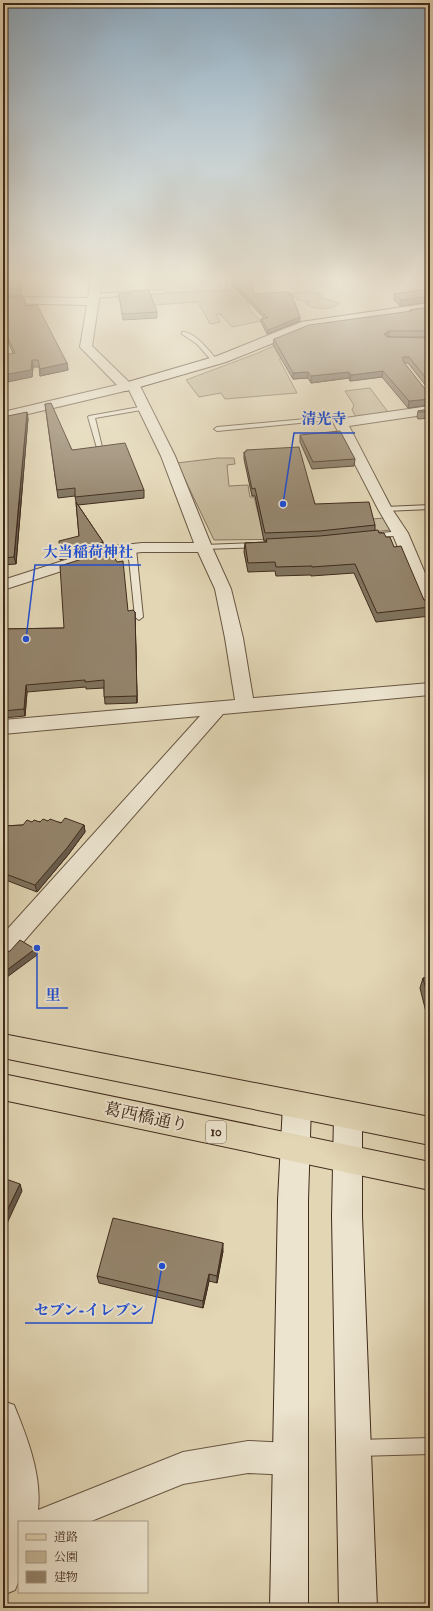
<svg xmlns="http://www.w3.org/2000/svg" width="433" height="1611" viewBox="0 0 433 1611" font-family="'IM FELL Double Pica','Noto Serif JP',serif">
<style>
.green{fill:#c6b99b;stroke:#83725c}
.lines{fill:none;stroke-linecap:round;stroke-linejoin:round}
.lane-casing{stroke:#685642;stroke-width:2}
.street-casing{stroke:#685642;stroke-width:2}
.secondary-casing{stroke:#402b1c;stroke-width:2}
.primary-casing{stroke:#402b1c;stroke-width:2}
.lane{fill:#ece4cf;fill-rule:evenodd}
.street{fill:#ece4cf;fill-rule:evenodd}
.secondary{fill:#ece4cf;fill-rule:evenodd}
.primary{fill:#e2d6b5;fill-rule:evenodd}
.wall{fill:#7f725d;stroke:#402b1c}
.shaded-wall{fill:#685c4c;stroke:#402b1c}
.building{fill:#94846c;stroke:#402b1c}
.labels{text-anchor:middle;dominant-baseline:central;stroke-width:4;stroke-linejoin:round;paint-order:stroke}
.shield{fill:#ece4cf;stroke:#746252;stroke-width:1}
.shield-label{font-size:13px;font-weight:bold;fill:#402b1c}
.near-street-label{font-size:17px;fill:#402b1c;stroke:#ece4cf}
.leader{fill:none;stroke:#1d4ed8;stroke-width:1.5}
.callout-dot{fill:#1d4ed8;stroke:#ece4cf;stroke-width:1.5}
.callout-label{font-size:15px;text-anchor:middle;font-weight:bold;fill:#1d4ed8;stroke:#ece4cf;stroke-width:4;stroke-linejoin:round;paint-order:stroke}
</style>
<rect width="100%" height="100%" fill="#e2d6b5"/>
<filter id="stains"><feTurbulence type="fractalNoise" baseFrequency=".005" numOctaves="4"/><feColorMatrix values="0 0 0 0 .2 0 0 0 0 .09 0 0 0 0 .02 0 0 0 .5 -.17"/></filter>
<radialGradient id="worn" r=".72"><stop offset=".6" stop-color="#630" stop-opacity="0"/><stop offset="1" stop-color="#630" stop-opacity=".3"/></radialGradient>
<path class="green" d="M240 289 246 295C248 309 250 311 261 321L232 327 220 314H222H216L220 322 210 324 199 304 196 302 153 305 151 294Z
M311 291 320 294 323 298 339 303C331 311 316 309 307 305L306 304 309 302 297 300 296 297 285 294Z
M280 343 311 354 279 359 297 393 225 399 221 393 199 397 186 380 258 353Z
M370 388 388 412 356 417 352 410 354 405 345 391Z
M218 458H234L235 464 227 465 229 486 248 485 250 497H254L260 520 321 517 323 523 384 518 390 530 301 541 300 539 214 540 177 463Z"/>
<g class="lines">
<g class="lane-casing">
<path id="lane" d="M220 280H226L225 291 220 290Z
M163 290 166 292 165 293 94 298 91 296 94 294Z
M182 332C194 331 209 350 216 359V361H212L197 344 182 334Z
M145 406 147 407V409L95 418 102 447 97 448 88 417 89 416Z
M338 416 341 418 340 419 217 431 214 429 217 427Z
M430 505V509L385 511 381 509 385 507Z
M400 531 404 533 403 535 372 538 368 536 372 534Z
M258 543H261V547L204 549 200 547 204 545Z
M129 547H135L136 549 143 617 139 620 135 617 128 549Z
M430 1438V1454L358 1456 353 1453 350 1448 353 1443 358 1440Z"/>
</g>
<g class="street-casing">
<path id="street" d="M91 280H102L92 346 129 382H138L175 456 212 547 231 589 243 638 253 698 430 683V695L223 714 11 956 3 959V934L200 716 3 734V720L235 700 225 638 215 589 198 552H142L108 556 3 590V580L106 547 142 543H194L161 456 129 390 3 420V412L117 385 80 347 87 305 3 303V297L88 298Z
M430 406V414L349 426 392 509 408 533 430 585V609L424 608 422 604 392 533 378 509 331 418 333 415H343L345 418Z
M3 1401 14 1405C27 1437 42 1475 38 1510L183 1452 248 1441 291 1443 302 1448 307 1459 302 1470 291 1475 248 1473 183 1484 89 1522H19V1580L15 1590 3 1595V1525L6 1509 7 1495 3 1467Z"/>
</g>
<g class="secondary-casing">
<path id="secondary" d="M430 303V311L308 329 226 362 126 391 121 390 119 387 121 384 217 356 301 322Z
M297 1092 307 1096 311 1105 308 1200V1608H270L278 1200 283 1105 287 1096Z
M348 1102 358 1106 362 1115V1216L377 1608H339L332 1216 334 1115 338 1106Z"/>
</g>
<g class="primary-casing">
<path id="primary" d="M3 1034 430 1117V1145L3 1058Z
M3 1074 430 1162V1190L3 1100Z"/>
</g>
<use href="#lane" class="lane"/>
<use href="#street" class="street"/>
<use href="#secondary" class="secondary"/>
<use href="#primary" class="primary"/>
</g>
<path class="wall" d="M3 280 21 289 22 296H3Z
M231 280 253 294 300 321 267 334 261 322V319L264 318 231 284Z
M430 291V302L400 306 394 300V294Z
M119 294 157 312V318L123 320Z
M3 297 26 306 67 363 68 370 40 376 39 367H33L32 377 13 353 3 331Z
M430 307V337H388L430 338V391L408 363H404L428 393 430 394V405L408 408 382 377 350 381 349 378 311 383 308 378 293 379 273 345 274 339 410 312V310Z
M45 404 72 450 144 490V498L78 505 103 542V546L60 560 79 536 76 502 75 496 58 498Z
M430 409V418L418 419 417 417 418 411Z
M3 417 28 418 16 564 3 565Z
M300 435 355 459 354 466 312 469 300 442Z
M244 452 315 504 375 525V531L386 537 394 547 424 600 430 601V616L376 622 354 573 311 576V575L276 576 275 571 248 572 244 552 245 543 266 542V541H264L255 496H252L244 459Z
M128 611 135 619 137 703 105 704 104 688 86 689V687L27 692 25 716 3 718V629L64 628Z
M48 821 84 825 85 832 68 855 37 892 3 879V826L23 825 32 822Z
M423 978H430V1028L420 988Z
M223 1251 217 1283 209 1281 203 1308 99 1283 97 1276Z"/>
<path class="shaded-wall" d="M430 296V302L400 306 401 300Z
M300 317V321L267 334 268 330Z
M389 331 388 336 384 340V334Z
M32 360 33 367 32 377 3 383V375Z
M67 363 68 370 40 376V369Z
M383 371 382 377 350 381 351 375Z
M308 372V378L293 379V373Z
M349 372V378L311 383V376Z
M430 399V405L408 408 409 401Z
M27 412 28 418 16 564 14 557Z
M103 542V546L60 560V556Z
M135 612V619L137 703V696Z
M26 685 27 692 25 716 24 709Z
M84 825 85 832 68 855 37 892 35 885Z
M35 949 37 955 3 980V973Z
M20 1184 22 1191 3 1232V1219Z
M223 1243V1251L217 1283V1276Z
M209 1274V1281L203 1308V1301Z"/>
<path class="building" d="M3 280H19L21 289H3Z
M231 280H253V294L288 292 289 295H292L300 317 268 330 261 319 268 318Z
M428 289 430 291V296L401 300 394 294Z
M149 290 157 312 122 314 119 294 131 293V291Z
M3 297 24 298 26 306 37 305 67 363 40 369 38 360H32L31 370 3 375V355L15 353 3 327Z
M430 307V331H389L384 334 387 337 430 338V383L409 357H403V361L428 393 430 394V399L409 401 383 371 351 375 349 372 311 376 308 372 293 373 274 339 309 325 412 311 410 310Z
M51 403 72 450 125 443 144 490 75 497V488L57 490 45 404Z
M430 409V412H419L418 411Z
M27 412 14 557 3 558V417Z
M340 431 355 459 313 462 300 435Z
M299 447 315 504 369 502 375 525 320 531 265 533 255 488 252 489 244 452H246V450Z
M76 502 103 542 60 556 59 541 79 536Z
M378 530 379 533H384L386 537H390L394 547 401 546 424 600 430 601V607L377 613 355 564 312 567V566L276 567 275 562 248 563 245 543 267 542 266 539 320 536Z
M110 550 117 562 123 561 128 611 133 610 135 612 137 696 104 697V680L85 682V680L26 685 24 709 3 711V629L64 628 60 566Z
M65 818 84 825 67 848 35 885 3 873V826L23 825 27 820 32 822 34 820 40 822 43 819 48 821 50 819 61 823Z
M20 940 35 949 3 973V953L10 951Z
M423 978H430V1006Z
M3 1178 20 1184 3 1219Z
M113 1218 223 1243 217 1276 209 1274 203 1301 97 1276Z"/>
<linearGradient id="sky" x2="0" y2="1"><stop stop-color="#8faabf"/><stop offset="0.55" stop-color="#f2edde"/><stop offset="1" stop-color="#f2edde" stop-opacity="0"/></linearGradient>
<rect width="433" height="506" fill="url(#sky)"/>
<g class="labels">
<rect class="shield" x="206" y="1121" width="20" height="22" rx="3"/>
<g class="shield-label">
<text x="216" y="1132">10</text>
</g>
<g class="near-street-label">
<text transform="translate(146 1117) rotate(12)">葛西橋通り</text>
</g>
</g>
<path class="leader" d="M283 504L294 433H355M26 639L35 565H141M37 948L37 1008H68M162 1266L152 1323H25"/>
<g class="callout-dot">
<circle cx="283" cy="504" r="4"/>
<circle cx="26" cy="639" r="4"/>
<circle cx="37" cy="948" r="4"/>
<circle cx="162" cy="1266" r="4"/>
</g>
<g class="callout-label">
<text x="324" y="424">清光寺</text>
<text x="88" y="557">大当稲荷神社</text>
<text x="53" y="1000">里</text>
<text x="89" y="1315">セブン-イレブン</text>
</g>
<rect width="433" height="1611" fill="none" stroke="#e2d6b5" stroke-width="16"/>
<rect x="4" y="4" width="425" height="1603" fill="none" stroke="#402b1c" stroke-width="2"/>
<rect x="8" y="8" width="417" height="1595" fill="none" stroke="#402b1c"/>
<rect x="18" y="1521" width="130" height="72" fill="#ece4cf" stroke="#a79a87"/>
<rect x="26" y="1534" width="20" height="6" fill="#e2d6b5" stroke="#a79a87"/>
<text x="54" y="1541" font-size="12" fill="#402b1c">道路</text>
<rect x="26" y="1551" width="20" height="12" fill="#c6b99b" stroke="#a79a87"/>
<text x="54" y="1561" font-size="12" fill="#402b1c">公園</text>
<rect x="26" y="1571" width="20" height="12" fill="#94846c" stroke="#a79a87"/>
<text x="54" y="1581" font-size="12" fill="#402b1c">建物</text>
<rect width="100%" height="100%" filter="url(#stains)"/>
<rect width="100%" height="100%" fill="url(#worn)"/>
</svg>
